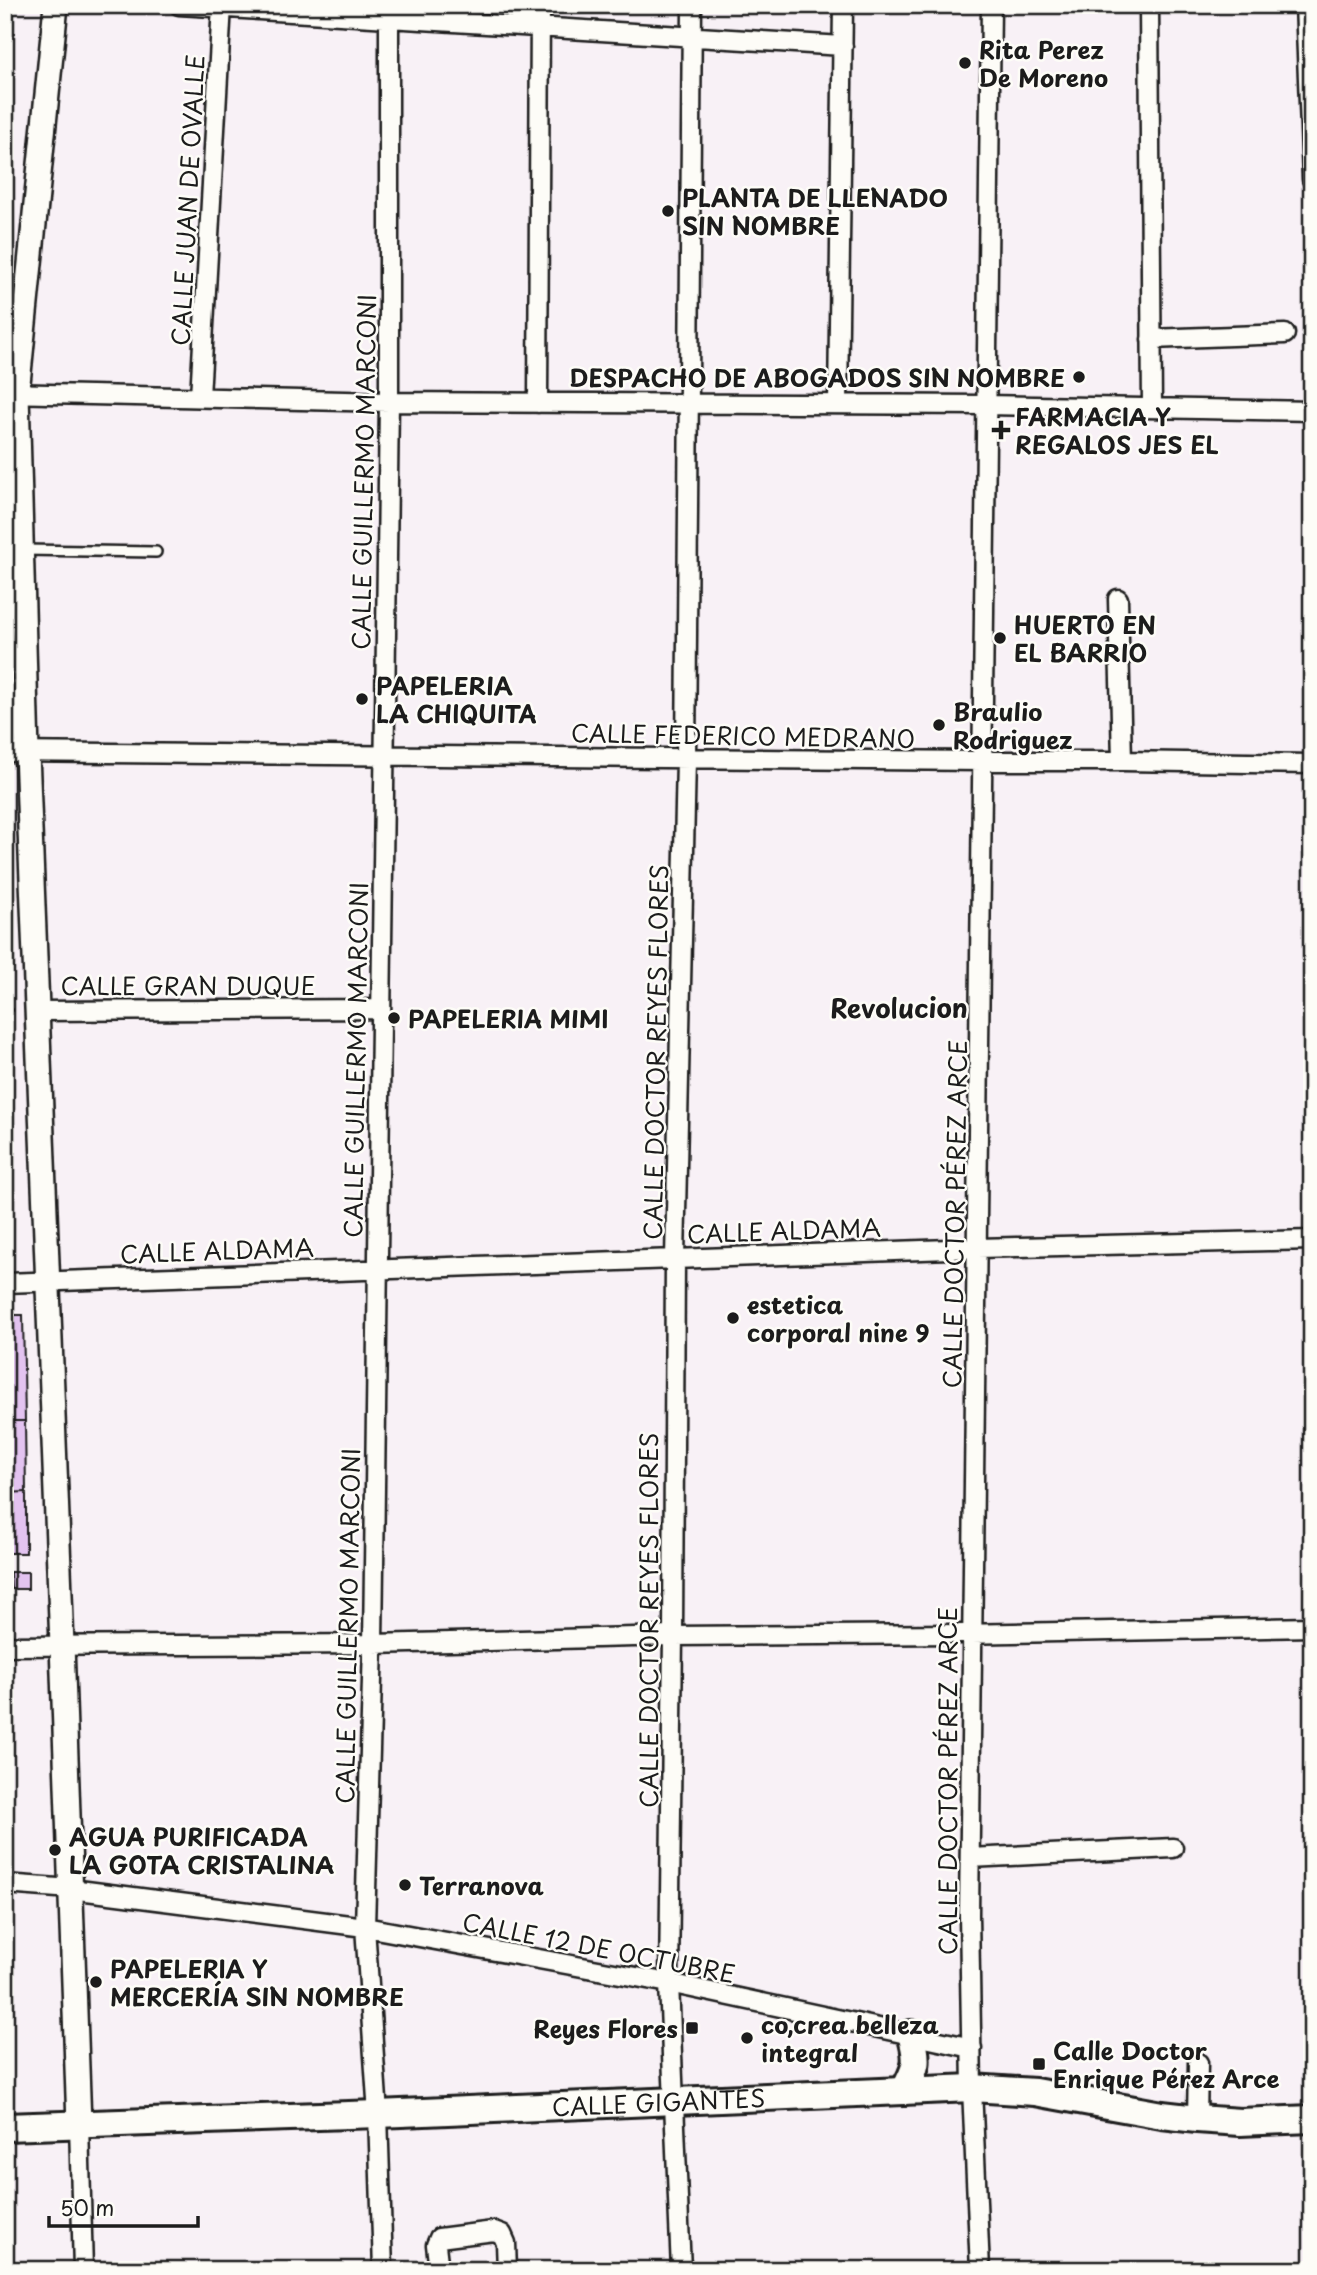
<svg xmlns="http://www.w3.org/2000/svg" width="1317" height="2275" viewBox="0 0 1317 2275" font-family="'Playpen Sans',sans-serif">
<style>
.building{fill:#e3c3f0;stroke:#1c1c1c;stroke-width:2}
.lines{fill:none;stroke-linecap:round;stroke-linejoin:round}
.service-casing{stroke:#1c1c1c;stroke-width:14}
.minor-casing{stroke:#1c1c1c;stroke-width:23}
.tertiary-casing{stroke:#1c1c1c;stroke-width:28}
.secondary-casing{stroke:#1c1c1c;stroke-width:32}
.path{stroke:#1c1c1c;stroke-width:3.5;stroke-dasharray:2 5;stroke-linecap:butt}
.service{stroke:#fdfcf7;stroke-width:9}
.minor{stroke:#fdfcf7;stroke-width:18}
.tertiary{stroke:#fdfcf7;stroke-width:23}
.secondary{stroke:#fdfcf7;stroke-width:26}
.poi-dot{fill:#1c1c1c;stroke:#fdfcf7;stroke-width:2.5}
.labels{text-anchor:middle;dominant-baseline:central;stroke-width:5;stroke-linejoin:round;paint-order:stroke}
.poi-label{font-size:24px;font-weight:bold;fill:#1c1c1c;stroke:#fdfcf7;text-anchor:start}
.street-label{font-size:24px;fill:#1c1c1c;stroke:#fdfcf7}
.neighbourhood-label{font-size:26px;font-weight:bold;fill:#1c1c1c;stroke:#fdfcf7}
</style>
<rect width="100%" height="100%" fill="#f8f1f6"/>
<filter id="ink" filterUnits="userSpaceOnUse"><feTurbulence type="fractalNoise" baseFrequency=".0143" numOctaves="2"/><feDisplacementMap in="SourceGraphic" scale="14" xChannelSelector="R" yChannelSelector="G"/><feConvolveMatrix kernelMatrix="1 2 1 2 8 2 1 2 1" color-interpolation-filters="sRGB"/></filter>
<g filter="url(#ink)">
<path class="building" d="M5 1315H23L25 1421H5Z
M5 1421H25L26 1492 5 1493Z
M26 1492V1553H5V1493Z
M10 1572H28V1589H11Z"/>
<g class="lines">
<g class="service-casing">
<path id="service" d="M23 550 156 552"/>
</g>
<g class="minor-casing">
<path id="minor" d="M179 5 843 46
M1149 5 1152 408
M1305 5 1312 179
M1151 339 1285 334
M5 393 389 402 986 405 1312 411
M200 397 222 5
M538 403 540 5
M838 404 843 5
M1118 599 1122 761
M5 752 983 761H1122L1312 764
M37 1011 381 1009
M5 1283 978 1248 1312 1240
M5 1646 373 1644 673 1636 959 1634 1312 1627
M970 1858 1173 1848
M5 1884 71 1889 365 1927 669 1983 972 2048
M1197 2119 1198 2063
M79 2124 83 2270
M383 2270 378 2114 365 1927 373 1644 389 402V5
M439 2270 436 2245 439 2238 494 2231 502 2234 506 2243 507 2270
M681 2270 669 1983 673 1636 675 1258 686 759 692 5
M980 2270 972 2088 969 1915 991 5"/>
</g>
<g class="tertiary-casing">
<path id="tertiary" d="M56 5 17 393 27 753 62 1645 79 2124"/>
</g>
<g class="secondary-casing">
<g id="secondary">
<path d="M904 2091C917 2067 919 2061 911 2034"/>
<path id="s1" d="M5 2127 378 2114 972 2088 1035 2092 1162 2115 1197 2119 1240 2122 1312 2119"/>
</g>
</g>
<path class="path" d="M5 1010H17"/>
<use href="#service" class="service"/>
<use href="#minor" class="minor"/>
<use href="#tertiary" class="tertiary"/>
<use href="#secondary" class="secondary"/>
</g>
</g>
<g class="poi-dot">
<circle cx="965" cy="63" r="7"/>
<circle cx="668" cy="211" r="7"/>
<circle cx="1079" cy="377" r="7"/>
<path d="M997.5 419.5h7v7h7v7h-7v7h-7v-7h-7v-7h7z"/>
<circle cx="1000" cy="638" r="7"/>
<circle cx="362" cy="699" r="7"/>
<circle cx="939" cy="725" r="7"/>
<circle cx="394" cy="1018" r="7"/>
<circle cx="733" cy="1318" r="7"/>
<circle cx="55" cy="1850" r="7"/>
<circle cx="405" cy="1885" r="7"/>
<circle cx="96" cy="1982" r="7"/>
<rect x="685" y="2021" width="14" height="14" rx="3.5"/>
<circle cx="747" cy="2038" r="7"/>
<rect x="1032" y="2057" width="14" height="14" rx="3.5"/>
</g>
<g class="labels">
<g class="poi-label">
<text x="979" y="49">Rita Perez<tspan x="979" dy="28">De Moreno</tspan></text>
<text x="682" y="197">PLANTA DE LLENADO<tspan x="682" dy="28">SIN NOMBRE</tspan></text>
<text x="1065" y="377" text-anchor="end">DESPACHO DE ABOGADOS SIN NOMBRE</text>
<text x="1015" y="416">FARMACIA Y<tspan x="1015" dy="28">REGALOS JES EL</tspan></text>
<text x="1014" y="624">HUERTO EN<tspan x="1014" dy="28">EL BARRIO</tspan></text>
<text x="376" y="685">PAPELERIA<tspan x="376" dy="28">LA CHIQUITA</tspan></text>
<text x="953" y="711">Braulio<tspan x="953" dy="28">Rodriguez</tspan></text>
<text x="408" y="1018">PAPELERIA MIMI</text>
<text x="747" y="1304">estetica<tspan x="747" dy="28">corporal nine 9</tspan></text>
<text x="69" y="1836">AGUA PURIFICADA<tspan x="69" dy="28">LA GOTA CRISTALINA</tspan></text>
<text x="419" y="1885">Terranova</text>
<text x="110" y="1968">PAPELERIA Y<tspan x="110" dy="28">MERCERÍA SIN NOMBRE</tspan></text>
<text x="761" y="2024">co,crea belleza<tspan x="761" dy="28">integral</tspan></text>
<text x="678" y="2028" text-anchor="end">Reyes Flores</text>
<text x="1053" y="2050">Calle Doctor<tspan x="1053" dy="28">Enrique Pérez Arce</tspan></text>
</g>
<g class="street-label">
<text transform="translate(187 200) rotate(-87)">CALLE JUAN DE OVALLE</text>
<text transform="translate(363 472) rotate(-89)">CALLE GUILLERMO MARCONI</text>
<text transform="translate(743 735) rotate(1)">CALLE FEDERICO MEDRANO</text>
<text x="188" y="985">CALLE GRAN DUQUE</text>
<text transform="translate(655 1052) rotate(-89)">CALLE DOCTOR REYES FLORES</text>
<text transform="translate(355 1060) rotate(-89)">CALLE GUILLERMO MARCONI</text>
<text transform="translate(954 1214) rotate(-89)">CALLE DOCTOR PÉREZ ARCE</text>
<text transform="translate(784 1230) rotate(-2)">CALLE ALDAMA</text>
<text transform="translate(217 1250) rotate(-2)">CALLE ALDAMA</text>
<text transform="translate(648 1620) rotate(-90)">CALLE DOCTOR REYES FLORES</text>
<text transform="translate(347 1626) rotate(-89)">CALLE GUILLERMO MARCONI</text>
<text transform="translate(947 1781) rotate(-90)">CALLE DOCTOR PÉREZ ARCE</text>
<text transform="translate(599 1947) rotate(11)">CALLE 12 DE OCTUBRE</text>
<text stroke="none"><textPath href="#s1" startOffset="654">CALLE GIGANTES</textPath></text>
</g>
<g class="neighbourhood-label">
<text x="899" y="1007">Revolucion</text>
</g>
</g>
<rect width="1317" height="2275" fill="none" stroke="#fdfcf7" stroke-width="28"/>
<rect x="14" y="14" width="1289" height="2247" fill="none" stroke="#1c1c1c" stroke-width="2.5" filter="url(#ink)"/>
<path d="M49 2216v10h149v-10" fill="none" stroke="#1c1c1c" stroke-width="3.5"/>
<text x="60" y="2216" font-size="21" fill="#1c1c1c" stroke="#fdfcf7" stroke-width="5" paint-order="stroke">50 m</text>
</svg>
